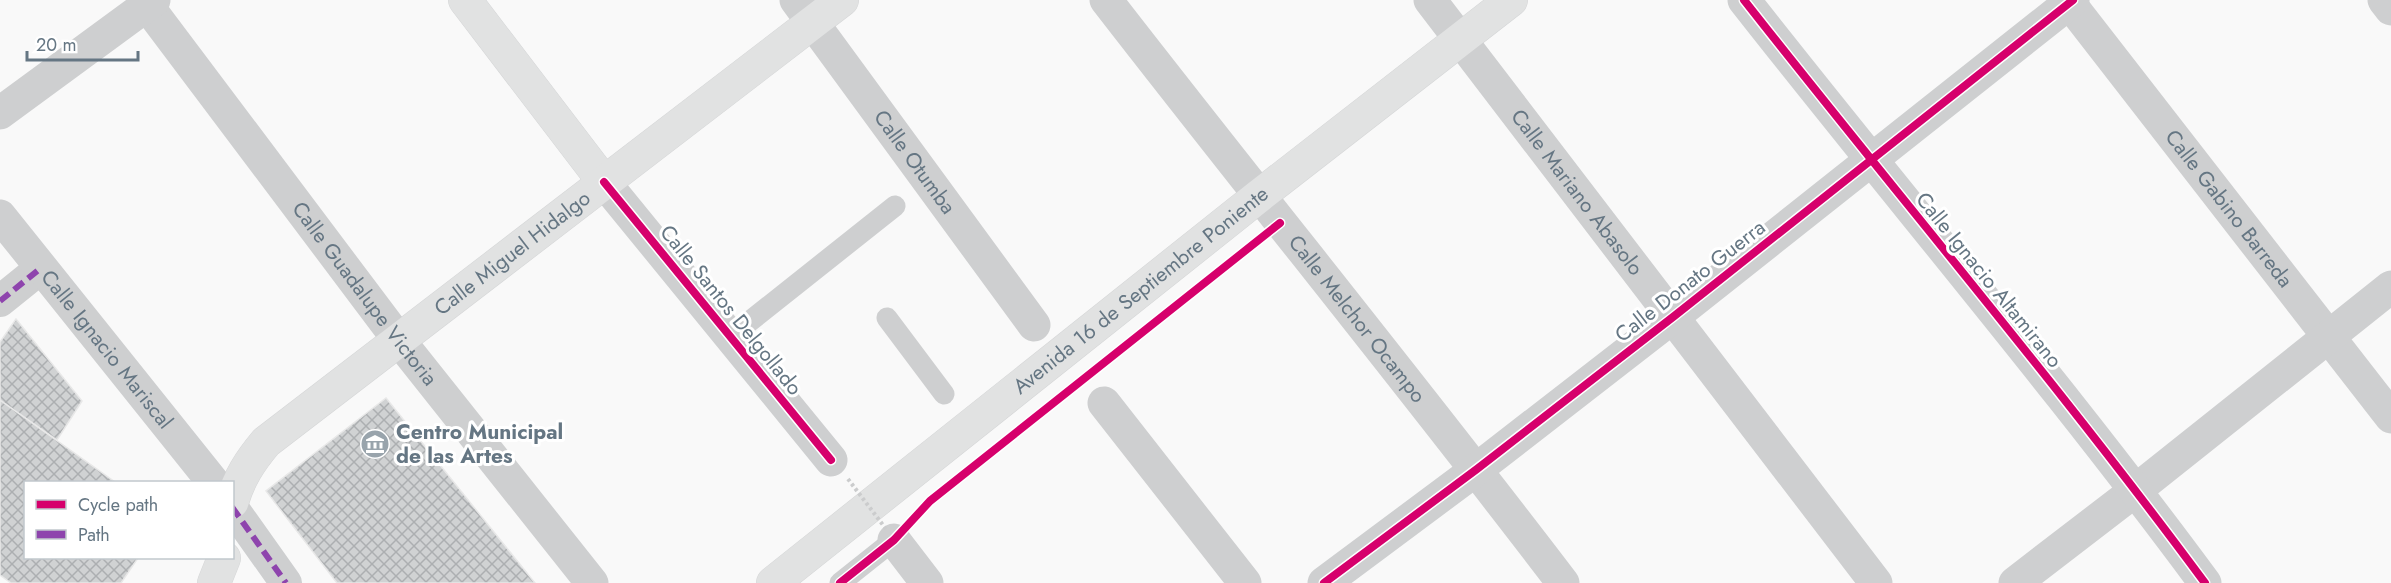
<svg xmlns="http://www.w3.org/2000/svg" width="2391" height="583" viewBox="0 0 2391 583" font-family="Jost,sans-serif">
<style>
.building{fill:url(#building-cross-hatch);stroke:#e8e8e8;stroke-width:1.5}
.lines{fill:none;stroke-linecap:round;stroke-linejoin:round}
.secondary-casing{stroke:#d5d6d7;stroke-width:34}
.primary-casing{stroke:#d5d6d7;stroke-width:34}
.service{stroke:#cecfd0;stroke-width:21}
.pedestrian{stroke:#cecfd0;stroke-width:32}
.minor{stroke:#cecfd0;stroke-width:33}
.tertiary{stroke:#cecfd0;stroke-width:33}
.secondary{stroke:#e1e2e2;stroke-width:33}
.primary{stroke:#e1e2e2;stroke-width:33}
.path-bridge{stroke:#cbcccd;stroke-width:4;stroke-dasharray:3 3;stroke-linecap:butt}
.quiet{stroke:#8e44ad;stroke-width:6;stroke-dasharray:12 6;stroke-linecap:butt}
.cycleway-casing{stroke:#fff;stroke-width:11}
.cycleway{stroke:#d6006c;stroke-width:8}
.labels{text-anchor:middle;dominant-baseline:central;stroke-width:6;stroke-linejoin:round;paint-order:stroke}
.street-label{font-size:21px;fill:#657683;stroke:#fff}
.poi-label{font-size:21px;font-weight:bold;fill:#657683;stroke:#fff;text-anchor:start}
</style>
<defs>
<pattern id="building-cross-hatch" width="8" height="8" patternUnits="userSpaceOnUse" patternTransform="scale(1.5)"><rect width="8" height="8" fill="#d0d2d3"/><path d="M0 0l8 8M0 8l8-8" fill="none" stroke="#acafb1"/></pattern>
</defs>
<rect width="100%" height="100%" fill="#f9f9f9"/>
<path class="building" d="M16 319 82 401 57 440 0 400V342Z
M386 398 535 583H337L266 491Z
M0 400 115 482H26V558H138L121 583H11L0 575Z"/>
<g class="lines">
<g class="secondary-casing">
<path id="secondary" d="M465 0 604 182"/>
</g>
<g class="primary-casing">
<g id="primary">
<path id="s7" d="M232 502C239 478 250 461 266 442L842 0"/>
<path d="M214 583 224 558"/>
<path id="s8" d="M773 583 1259 196 1511 0"/>
</g>
</g>
<path class="service" d="M887 318 944 394
M730 337 895 206
M840 583 894 540"/>
<path class="pedestrian" d="M0 301 41 268
M232 507 286 583"/>
<g class="minor">
<path id="s1" d="M143 0 398 339 592 583"/>
<path id="s2" d="M796 0 1034 325"/>
<path id="s3" d="M1106 0C1257 195 1413 386 1563 583"/>
<path id="s4" d="M1430 0 1876 583"/>
<path id="s5" d="M2067 0 2391 417"/>
<path d="M2384 0 2391 9"/>
<path d="M0 113 154 0"/>
<path d="M604 182 831 460"/>
<path id="s6" d="M0 216 213 482"/>
<path d="M1104 403 1245 583"/>
<path d="M894 540 927 583"/>
<path d="M1324 583 1477 469 1673 317 2073 0"/>
<path d="M2015 583 2136 490 2391 287"/>
</g>
<path class="tertiary" d="M1744 0C1897 195 2058 384 2205 583"/>
<use href="#secondary" class="secondary"/>
<use href="#primary" class="primary"/>
<path class="path-bridge" d="M848 479 886 529"/>
<path class="quiet" d="M0 301 41 268
M232 507 286 583"/>
<g class="cycleway-casing">
<path id="cycleway" d="M1744 0C1897 195 2058 384 2205 583
M604 182 831 460
M840 583 894 540 930 501 1280 223
M1324 583 1477 469 1673 317 2073 0"/>
</g>
<use href="#cycleway" class="cycleway"/>
</g>
<defs>
<g id="museum-disc" transform="scale(1.5)"><circle r="9.5" fill="#99a4ac" stroke="#fff"/><path d="M0-6L6-3V-2H-6V-3ZM-5-1h2V3h-2ZM-1-1h2V3h-2ZM3-1h2V3H3ZM-6 4H6V6H-6Z" fill="#fff"/></g>
</defs>
<g fill-rule="evenodd">
<use href="#museum-disc" x="375" y="444"/>
</g>
<g class="labels">
<g class="street-label">
<text stroke="none"><textPath href="#s2" startOffset="201">Calle Otumba</textPath></text>
<text stroke="none"><textPath href="#s4" startOffset="242">Calle Mariano Abasolo</textPath></text>
<text stroke="none"><textPath href="#s5" startOffset="264">Calle Gabino Barreda</textPath></text>
<text stroke="none"><textPath href="#s7" startOffset="380">Calle Miguel Hidalgo</textPath></text>
<text transform="translate(1989 280) rotate(51)">Calle Ignacio Altamirano</text>
<text transform="translate(1690 281) rotate(-38)">Calle Donato Guerra</text>
<text stroke="none"><textPath href="#s8" startOffset="470">Avenida 16 de Septiembre Poniente</textPath></text>
<text stroke="none"><textPath href="#s1" startOffset="368">Calle Guadalupe Victoria</textPath></text>
<text transform="translate(731 310) rotate(51)">Calle Santos Delgollado</text>
<text stroke="none"><textPath href="#s3" startOffset="406">Calle Melchor Ocampo</textPath></text>
<text stroke="none"><textPath href="#s6" startOffset="171">Calle Ignacio Mariscal</textPath></text>
</g>
<g class="poi-label">
<text x="396" y="432">Centro Municipal<tspan x="396" dy="24">de las Artes</tspan></text>
</g>
</g>
<rect x="24" y="481" width="210" height="78" fill="#ffffff" stroke="#c1c8cd" stroke-width="1.5"/>
<rect x="36" y="500" width="30" height="9" fill="#d6006c" stroke="#c1c8cd" stroke-width="1.5"/>
<text x="78" y="511" font-size="18" fill="#657683">Cycle path</text>
<rect x="36" y="530" width="30" height="9" fill="#8e44ad" stroke="#c1c8cd" stroke-width="1.5"/>
<text x="78" y="541" font-size="18" fill="#657683">Path</text>
<path d="M27 51v9h111v-9" fill="none" stroke="#657683" stroke-width="3"/>
<text x="36" y="51" font-size="18" fill="#657683" stroke="#ffffff" stroke-width="4.5" paint-order="stroke">20 m</text>
</svg>
